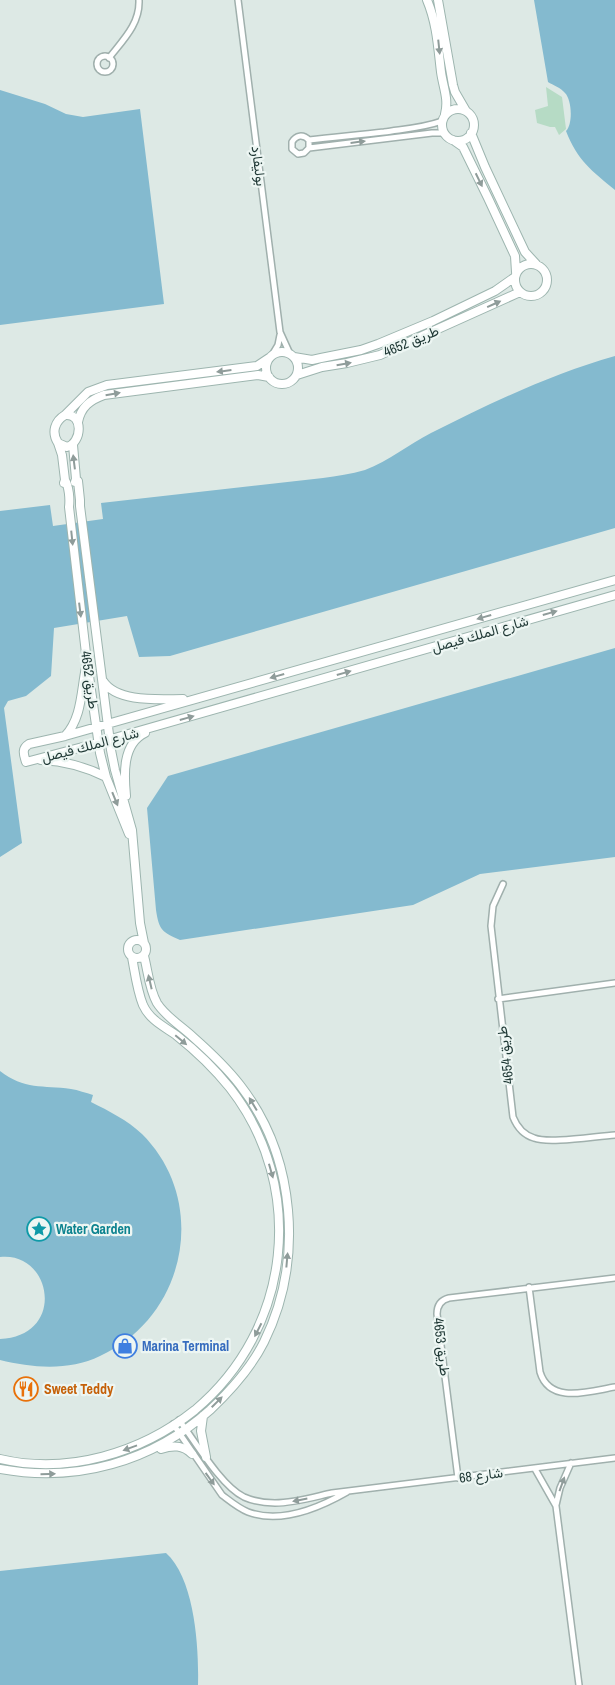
<svg xmlns="http://www.w3.org/2000/svg" width="615" height="1685" viewBox="0 0 615 1685" font-family="'Archivo Narrow',Vazirmatn,sans-serif">
<style>
.green{fill:#b6dbc5}
.water{fill:#84bacf}
.lines{fill:none;stroke-linecap:round;stroke-linejoin:round}
.street-casing{stroke:#a0b0ad;stroke-width:8}
.secondary-casing{stroke:#9db5af;stroke-width:10}
.street{stroke:#fff;stroke-width:5}
.secondary{stroke:#fff;stroke-width:8}
.oneway{fill:#8f9c9a}
.labels{text-anchor:middle;dominant-baseline:central;stroke-width:4.5;stroke-linejoin:round;paint-order:stroke}
.street-label{font-size:14px;fill:#1f3835;stroke:#edf6f3}
.culture-label{font-size:14px;font-weight:bold;fill:#0d838f;stroke:#edf6f3;text-anchor:start}
.shop-label{font-size:14px;font-weight:bold;fill:#366cbe;stroke:#edf6f3;text-anchor:start}
.food-label{font-size:14px;font-weight:bold;fill:#c56008;stroke:#edf6f3;text-anchor:start}
</style>
<rect width="100%" height="100%" fill="#dde9e5"/>
<path class="green" d="M546 87 562 97 566 129 559 135 555 127H550L537 123 535 110 548 106Z"/>
<path class="water" d="M534 0H615V190C592 171 577 160 566 131 573 124 572 100 565 93 561 88 553 85 548 82Z
M0 90 45 104 66 114 83 117 140 109 164 304 0 325Z
M615 356V528L170 656 139 657 127 616 54 628 51 676 26 696 8 701 4 708 22 843 0 857V511L50 505 53 526 103 519 101 503 323 478C337 476 351 474 365 470 389 461 409 444 431 433 491 403 551 374 615 356Z
M615 648V857L480 874 413 905 180 940C162 932 159 930 156 910L147 808 168 776Z
M0 1071C24 1090 43 1085 71 1089 78 1090 86 1093 93 1095L91 1102C109 1111 127 1120 142 1134 210 1202 186 1317 100 1356 69 1371 33 1368 0 1360V1339C67 1336 52 1251 0 1257Z
M166 1553C195 1579 199 1648 198 1685H0V1571Z"/>
<g class="lines">
<g class="street-casing">
<path id="street" d="M238 0 280 332 290 354
M97 64a8 8 0 1 1 16 0a8 8 0 1 1-16 0Z
M109 58C123 40 140 24 139 0
M309 140V148L304 153 298 154 292 149V142C296 135 303 134 309 140 334 137 359 135 384 132 403 129 423 128 442 121
M309 148 432 133H444
M272 355 278 345 280 335
M503 884 493 906 491 926 513 1117C517 1127 524 1135 534 1138 549 1144 596 1136 615 1135
M498 999 615 983
M529 1287 540 1372C550 1405 590 1391 615 1387
M179 1420C195 1441 221 1486 244 1497 253 1501 265 1503 275 1503 294 1503 314 1497 332 1493L615 1458
M173 1424 222 1495C230 1501 238 1508 248 1512 280 1524 319 1508 347 1492
M535 1469 556 1506 579 1685
M458 1478 437 1314C437 1305 441 1300 449 1298L615 1278
M556 1505 560 1488 571 1463"/>
</g>
<g class="secondary-casing">
<path id="secondary" d="M427 0C437 24 438 47 441 72 443 87 449 99 445 114
M438 0 453 85 455 92 466 111
M442 125a16 16 0 1 1 32 0a16 16 0 1 1-32 0Z
M471 133 485 167 525 252 536 264
M453 140 463 147 488 198 515 256 516 272
M515 280a16 16 0 1 1 32 0a16 16 0 1 1-32 0Z
M266 368a16 16 0 1 1 32 0a16 16 0 1 1-32 0Z
M294 357 312 360 321 358 361 350 378 344 433 321 495 291 515 277
M297 375 322 367 347 363 380 355 520 292
M65 415 88 392 107 385 257 366 269 358
M65 415C84 413 82 443 67 447L58 443C51 432 55 421 65 415Z
M78 422C81 407 90 400 104 395L258 375 269 377
M58 443 62 455 65 480 64 483
M73 445 76 479 75 482
M76 479 78 481 80 500V506L111 750 115 770 132 830 140 923 144 943
M65 480C69 487 70 499 69 507L87 662 100 753 106 777 129 834
M615 580 65 736 29 744C21 749 24 755 26 762L90 745 615 595
M103 681C117 703 160 699 183 699
M65 736C82 718 81 691 86 667
M41 760C64 761 86 767 106 777
M126 796C124 775 122 744 145 733
M128 949a9 9 0 1 1 18 0a9 9 0 1 1-18 0Z
M203 1416 201 1431 206 1457
M161 1449C173 1445 183 1445 192 1454
M0 1459C68 1475 141 1453 195 1410 292 1329 307 1187 230 1088 214 1068 195 1050 176 1035 163 1026 150 1020 143 1005 137 990 135 973 132 957
M0 1469C76 1483 152 1462 210 1410 230 1391 251 1368 264 1342 304 1261 296 1157 240 1085 226 1067 210 1052 193 1037 181 1026 165 1016 157 1003 149 989 148 971 144 956"/>
</g>
<use href="#street" class="street"/>
<use href="#secondary" class="secondary"/>
</g>
<defs><path id="oneway-solid" d="M-6-.8H1V-3.2L6.5 0L1 3.2V.8H-6Z" transform="scale(1.25)"/></defs>
<g class="oneway">
<use href="#oneway-solid" transform="translate(439 47) rotate(84)"/>
<use href="#oneway-solid" transform="translate(358 142) rotate(-7)"/>
<use href="#oneway-solid" transform="translate(479 180) rotate(64)"/>
<use href="#oneway-solid" transform="translate(494 304) rotate(-24)"/>
<use href="#oneway-solid" transform="translate(344 364) rotate(-10)"/>
<use href="#oneway-solid" transform="translate(224 371) rotate(173)"/>
<use href="#oneway-solid" transform="translate(113 394) rotate(-10)"/>
<use href="#oneway-solid" transform="translate(74 462) rotate(-97)"/>
<use href="#oneway-solid" transform="translate(72 538) rotate(84)"/>
<use href="#oneway-solid" transform="translate(80 610) rotate(83)"/>
<use href="#oneway-solid" transform="translate(550 613) rotate(-16)"/>
<use href="#oneway-solid" transform="translate(484 617) rotate(164)"/>
<use href="#oneway-solid" transform="translate(344 673) rotate(-16)"/>
<use href="#oneway-solid" transform="translate(277 676) rotate(164)"/>
<use href="#oneway-solid" transform="translate(187 718) rotate(-16)"/>
<use href="#oneway-solid" transform="translate(115 799) rotate(68)"/>
<use href="#oneway-solid" transform="translate(150 982) rotate(-103)"/>
<use href="#oneway-solid" transform="translate(181 1040) rotate(40)"/>
<use href="#oneway-solid" transform="translate(253 1104) rotate(-121)"/>
<use href="#oneway-solid" transform="translate(271 1171) rotate(74)"/>
<use href="#oneway-solid" transform="translate(287 1260) rotate(-85)"/>
<use href="#oneway-solid" transform="translate(258 1330) rotate(117)"/>
<use href="#oneway-solid" transform="translate(217 1402) rotate(-45)"/>
<use href="#oneway-solid" transform="translate(130 1448) rotate(160)"/>
<use href="#oneway-solid" transform="translate(48 1474) rotate(-2)"/>
<use href="#oneway-solid" transform="translate(210 1479) rotate(54)"/>
<use href="#oneway-solid" transform="translate(562 1484) rotate(-70)"/>
<use href="#oneway-solid" transform="translate(300 1500) rotate(169)"/>
</g>
<defs>
<g id="sight-ring" transform="scale(1.25)"><circle r="9.5" fill="#edf6f3" stroke="#0f9aa8" stroke-width="1.5"/><path d="M0-6L1.8-2.2L6-1.7L2.9 1.2L3.7 5.4L0 3.3L-3.7 5.4L-2.9 1.2L-6-1.7L-1.8-2.2Z" fill="#0f9aa8"/></g>
<g id="shop-ring" transform="scale(1.25)"><circle r="9.5" fill="#edf6f3" stroke="#3f7fe0" stroke-width="1.5"/><path d="M-5-2.5h2.3a2.7 3.5 0 0 1 5.4 0H5L5.5 6h-11ZM-1.5-2.5h3a1.5 2.3 0 0 0-3 0Z" fill="#3f7fe0"/></g>
<g id="restaurant-ring" transform="scale(1.25)"><circle r="9.5" fill="#edf6f3" stroke="#e8710a" stroke-width="1.5"/><path d="M-5-6h1v4h1v-4h1v4h1v-4h1v5L-1.5 .5V6h-2V.5L-5-1ZM5-6V6H3V1.5H1.5Q1.5-4 5-6Z" fill="#e8710a"/></g>
</defs>
<g fill-rule="evenodd">
<use href="#sight-ring" x="39" y="1229"/>
<use href="#shop-ring" x="125" y="1346"/>
<use href="#restaurant-ring" x="26" y="1389"/>
</g>
<g class="labels">
<g class="street-label">
<text transform="translate(259 166) rotate(83)">بوليفارد</text>
<text transform="translate(411 341) rotate(-23)">طريق 4652</text>
<text transform="translate(480 634) rotate(-16)">شارع الملك فيصل</text>
<text transform="translate(90 680) rotate(82)">طريق 4652</text>
<text transform="translate(90 745) rotate(-15)">شارع الملك فيصل</text>
<text transform="translate(505 1055) rotate(-97)">طريق 4654</text>
<text transform="translate(442 1347) rotate(83)">طريق 4653</text>
<text transform="translate(481 1475) rotate(-7)">شارع 68</text>
</g>
<g class="culture-label">
<text x="56" y="1229">Water Garden</text>
</g>
<g class="shop-label">
<text x="142" y="1346">Marina Terminal</text>
</g>
<g class="food-label">
<text x="44" y="1389">Sweet Teddy</text>
</g>
</g>
</svg>
